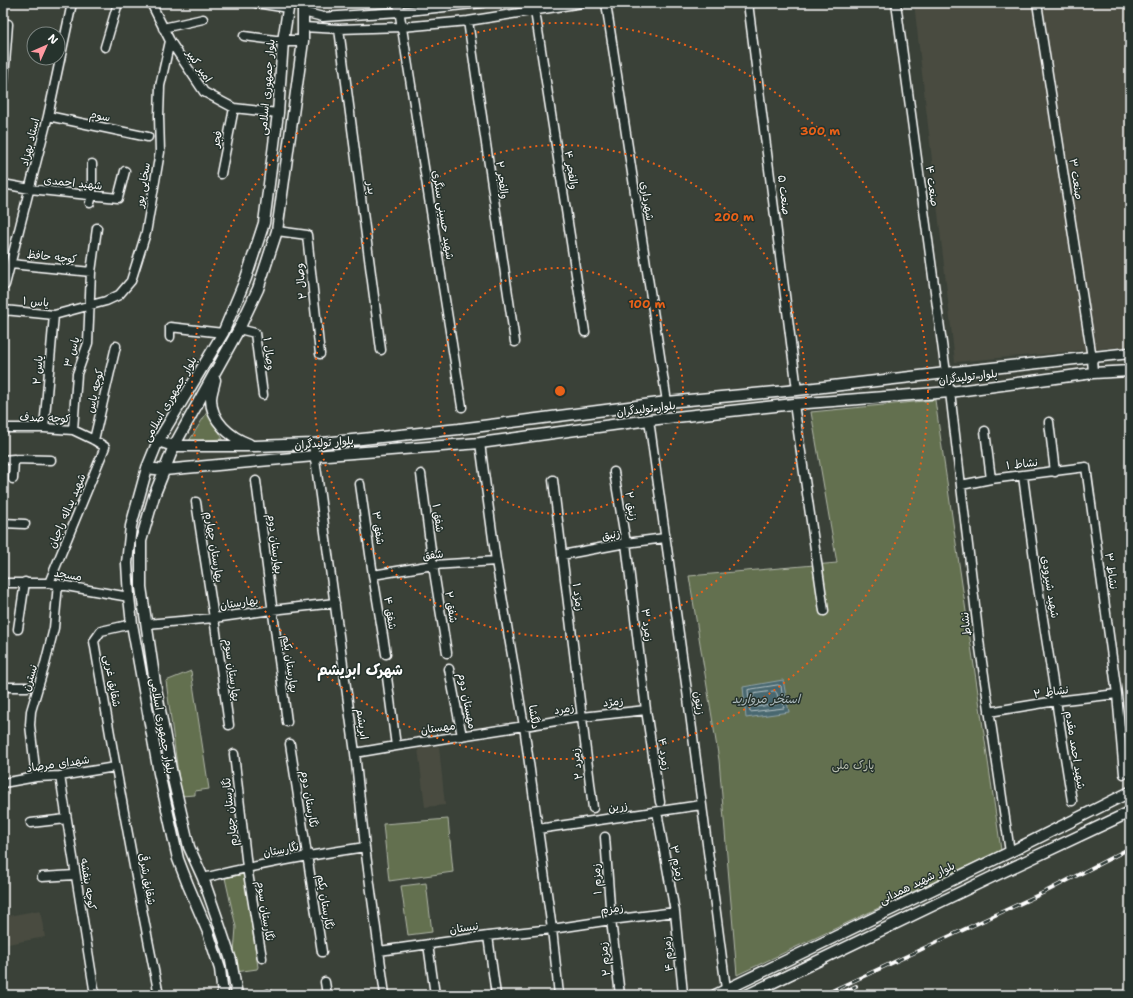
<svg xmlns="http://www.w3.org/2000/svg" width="1133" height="998" viewBox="0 0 1133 998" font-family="'Shantell Sans','Playpen Sans Arabic',sans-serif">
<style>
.built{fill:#484b40}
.green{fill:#636f50;stroke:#b1b7a8}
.water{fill:#48676f;stroke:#91a4a9}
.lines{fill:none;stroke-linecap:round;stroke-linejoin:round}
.shore{stroke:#b6c2c5;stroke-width:1}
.minor-casing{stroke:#fff;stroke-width:11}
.major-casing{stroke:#fff;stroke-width:13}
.minor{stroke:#26332d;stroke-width:8}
.major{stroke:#26332d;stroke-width:10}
.rail-casing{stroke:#fff;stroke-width:4}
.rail{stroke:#26332d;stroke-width:2.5;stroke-dasharray:8;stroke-linecap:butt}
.ring{fill:none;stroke:#e96118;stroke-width:2;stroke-dasharray:2 4}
.labels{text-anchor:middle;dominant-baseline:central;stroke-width:3;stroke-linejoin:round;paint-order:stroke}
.street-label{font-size:11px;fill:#fff;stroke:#26332d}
.park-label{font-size:11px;fill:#b9beb0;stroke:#26332d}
.water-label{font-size:12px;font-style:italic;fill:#adbbbe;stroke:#26332d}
.district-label{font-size:15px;font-weight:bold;fill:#fff;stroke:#26332d}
.centre{fill:#e96118;stroke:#26332d;stroke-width:2}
.ring-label{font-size:12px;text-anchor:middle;font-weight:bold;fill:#e96118;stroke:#26332d;stroke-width:3;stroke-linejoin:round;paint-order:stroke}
</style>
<rect width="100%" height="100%" fill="#3a4138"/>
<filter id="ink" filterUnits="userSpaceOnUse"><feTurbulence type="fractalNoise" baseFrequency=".025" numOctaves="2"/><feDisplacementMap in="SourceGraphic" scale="8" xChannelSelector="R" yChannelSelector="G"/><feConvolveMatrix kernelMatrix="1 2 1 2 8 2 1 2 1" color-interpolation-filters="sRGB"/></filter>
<g filter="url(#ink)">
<path class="built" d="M914 3H1130V347L1121 348 1120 347 955 362Z
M439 746 445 805 425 807 418 748Z
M40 910 45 937 3 945V917Z"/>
<path class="green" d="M935 400 1001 850 737 975 719 760 689 576 837 563 811 412Z
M209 409 213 421 223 439 189 441Z
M191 671 209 789 195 791V795L181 796 166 681Z
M448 819 453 872 389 881 383 824Z
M244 874 258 967 257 969 236 972 234 953 236 927 225 878Z
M426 883 432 932 408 935 401 886Z"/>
<path class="water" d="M783 680 789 712 746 718 743 687Z"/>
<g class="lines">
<path class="shore" d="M778 685 781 686 784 708 750 712 748 690Z
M775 691C778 693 779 701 778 704L756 707H754L753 696 754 694Z"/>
<g class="minor-casing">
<path id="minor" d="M151 3 170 41 204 92 234 108 278 113
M256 3 288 8
M398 3 462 407
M532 3 535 11 585 332
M606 3 667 402
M748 3 797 390
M896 3 946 373 950 392 980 648 1010 852
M1037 3 1092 358 1093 373
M303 12 323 17 399 12 482 3
M468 21 515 342
M303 27 339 29 402 27 468 21 582 3
M163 28 203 19
M339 29 381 350
M244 36 283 41
M105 47 118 3
M3 91 8 24
M48 116 148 137
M221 174 234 108
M3 184 30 189 118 198 125 171
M90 203 92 196V164
M277 231 307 235 320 354
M11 264 91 272
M5 285 48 116 72 3
M3 315 4 310 54 315 106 301 119 295 131 281 146 233 160 152 159 116 160 86 170 41
M239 329 255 333 263 395
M170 337V327L223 333
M794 404 824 611
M649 420 687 691 726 989
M1049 422 1055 472
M3 428H44L73 430 94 440 105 447 49 583
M44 428 54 315
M73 430 77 374 88 343 91 272 97 228
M985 431 991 479
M94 440 116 346
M480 443 496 561 524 726 538 829 552 929 559 995
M313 444 355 753 365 847 385 995
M3 460 14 459 51 460
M614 472 626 543 646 710 660 802
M421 474 433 565 447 653
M1023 476 1037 581 1072 801
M13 479 14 459
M553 480 593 808
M256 481 287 722
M360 484 373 575 386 654
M961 485 991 479 1086 467 1117 694 1124 774
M196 502 214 618 229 725
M3 523 25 524
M562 555 626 543 665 538
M373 575 433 565 496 561
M3 583H49L129 597
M132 624 101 631 94 641C114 759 135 877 159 995
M147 624 214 618 272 610 335 603
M18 629 25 582
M449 669 462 736
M387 677 396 746
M3 687H27
M989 712 1056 701 1117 694
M290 744 322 952
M355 753 396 746 582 717 646 710
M234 754 247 867 262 958
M60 776 95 995
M36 777 30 725 31 711 45 664 54 628 58 584
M3 783 36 777 60 776 115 767
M658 817 675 912 683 994
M31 823 66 819
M538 829 701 805
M605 837 611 920 620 995
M42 877 75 875
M203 878C256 865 310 855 365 847
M488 936 496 995
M428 944 435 995
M379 951 488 936 552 929 611 920 675 912
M325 982 327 995
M268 994V995"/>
</g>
<g class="major-casing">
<path id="major" d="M283 41H303
M215 380C214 386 211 393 211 399 211 421 230 437 249 444
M158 441 174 446H255L313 444 459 429 667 402 797 390 946 373 1130 353
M147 468 164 470 314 456 480 443 649 420 794 404 950 392 1093 373 1130 371
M223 995 220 969 208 932 188 885 178 859 159 773 132 624 129 597 127 563 131 526 147 468 158 441 223 333 246 278 264 223 278 113 283 41 289 3
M237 995 231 960 217 918 203 878 189 847 171 770 155 683 141 587V541L154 496 174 446 239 329 258 289 277 231 303 41V3
M715 995 1010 852 1130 792
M747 995 990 878 1130 812"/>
</g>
<use href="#minor" class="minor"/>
<use href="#major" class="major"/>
<g class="rail-casing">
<path id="rail" d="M823 995 1047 891 1130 848
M838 995 856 986"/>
</g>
<use href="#rail" class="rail"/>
</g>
</g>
<g class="ring">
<circle cx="560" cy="391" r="123"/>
<circle cx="560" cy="391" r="246"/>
<circle cx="560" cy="391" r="368"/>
</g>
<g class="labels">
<g class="street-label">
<text transform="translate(199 66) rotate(56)">امیر کبیر</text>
<text transform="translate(267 87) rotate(-85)">بلوار جمهوری اسلامی</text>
<text transform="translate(100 116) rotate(11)">سوم</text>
<text transform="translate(217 139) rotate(-79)">فجر</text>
<text transform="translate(30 142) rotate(-76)">استاد بهزاد</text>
<text transform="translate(571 170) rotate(81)">والفجر ۴</text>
<text transform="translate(1076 179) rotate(81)">صنعت ۳</text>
<text transform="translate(502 180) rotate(82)">والفجر ۲</text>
<text transform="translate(73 183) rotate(6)">شهید احمدی</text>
<text transform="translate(143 185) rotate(-81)">سخایی پور</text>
<text transform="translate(932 186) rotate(82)">صنعت ۴</text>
<text transform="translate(371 188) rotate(83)">پدر</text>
<text transform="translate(784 195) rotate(83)">صنعت ۵</text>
<text transform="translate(647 201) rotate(81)">شهرداری</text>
<text transform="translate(443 215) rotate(81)">شهید حسینی سنگری</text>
<text transform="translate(52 257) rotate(6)">کوچه حافظ</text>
<text transform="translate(301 281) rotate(-96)">وصال ۲</text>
<text transform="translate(36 302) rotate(5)">یاس ۱</text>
<text transform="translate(72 352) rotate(-74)">یاس ۳</text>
<text transform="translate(269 354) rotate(83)">وصال ۱</text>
<text transform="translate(38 370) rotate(-85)">یاس ۲</text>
<text transform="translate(968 377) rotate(-7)">بلوار تولیدگران</text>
<text transform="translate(95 391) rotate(-77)">کوچه یاس</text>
<text transform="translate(170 399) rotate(-60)">بلوار جمهوری اسلامی</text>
<text transform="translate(646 409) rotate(-7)">بلوار تولیدگران</text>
<text transform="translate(45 418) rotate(2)">کوچه صدف</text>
<text transform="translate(324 443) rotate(-5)">بلوار تولیدگران</text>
<text transform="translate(1022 464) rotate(-6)">نشاط ۱</text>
<text transform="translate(631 506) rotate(81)">زنبق ۲</text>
<text transform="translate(67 511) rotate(-67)">شهید یداله راجیان</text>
<text transform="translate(438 518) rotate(82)">شفق ۱</text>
<text transform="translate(378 528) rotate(82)">شفق ۳</text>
<text transform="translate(611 535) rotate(-10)">زنبق</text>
<text transform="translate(275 544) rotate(83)">بهارستان دوم</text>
<text transform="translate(214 547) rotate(81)">بهارستان چهارم</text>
<text transform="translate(433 555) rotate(-6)">شفق</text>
<text transform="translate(1111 571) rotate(82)">نشاط ۳</text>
<text transform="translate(68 575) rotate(9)">مسجد</text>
<text transform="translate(1050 587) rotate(81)">شهید شیرودی</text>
<text transform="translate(578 597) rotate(83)">زمرّد ۱</text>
<text transform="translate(239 603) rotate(-8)">بهارستان</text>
<text transform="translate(451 607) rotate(81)">شفق ۲</text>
<text transform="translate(390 613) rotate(81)">شفق ۴</text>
<text transform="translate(966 624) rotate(-97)">نشاط</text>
<text transform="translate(647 625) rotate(83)">زمرد ۳</text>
<text transform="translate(290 664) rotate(82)">بهارستان یکم</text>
<text transform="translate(232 670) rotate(82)">بهارستان سوم</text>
<text transform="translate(30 678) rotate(-73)">نسترن</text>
<text transform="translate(112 681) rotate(80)">شقایق غربی</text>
<text transform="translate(1051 692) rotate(-8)">نشاط ۲</text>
<text transform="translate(467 701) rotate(79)">مهستان دوم</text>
<text transform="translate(613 702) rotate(-6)">زمرّد</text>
<text transform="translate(699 703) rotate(83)">زیتون</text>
<text transform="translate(564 709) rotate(-9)">زمرد</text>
<text transform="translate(534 717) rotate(81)">دلگشا</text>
<text transform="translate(362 724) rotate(82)">ابریشم</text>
<text transform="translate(162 726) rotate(80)">بلوار جمهوری اسلامی</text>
<text transform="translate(438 728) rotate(-8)">مهستان</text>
<text transform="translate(1075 750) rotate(81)">شهید احمد مقدم</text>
<text transform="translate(664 754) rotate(82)">زمرد ۴</text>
<text transform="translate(58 764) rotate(-8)">شهدای مرصاد</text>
<text transform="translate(577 764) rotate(-97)">زمرد ۲</text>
<text transform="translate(309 799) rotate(81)">نگارستان دوم</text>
<text transform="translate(618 807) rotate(-9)">زرین</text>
<text transform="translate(230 812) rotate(-96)">نگارستان چهارم</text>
<text transform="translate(281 850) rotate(-11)">نگارستان</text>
<text transform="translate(677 863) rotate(79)">زمزم ۳</text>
<text transform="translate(147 879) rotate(80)">شقایق شرقی</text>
<text transform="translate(597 879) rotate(-94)">زمزم ۱</text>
<text transform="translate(917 883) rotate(-26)">بلوار شهید همدانی</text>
<text transform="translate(88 884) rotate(81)">کوچه بنفشه</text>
<text transform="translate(325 902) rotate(81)">نگارستان یکم</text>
<text transform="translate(612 909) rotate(-8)">زمزم</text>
<text transform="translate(265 911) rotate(81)">نگارستان سوم</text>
<text transform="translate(464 928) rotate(-8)">نیستان</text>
<text transform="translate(668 954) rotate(-95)">زمزم ۴</text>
<text transform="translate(605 959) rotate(-96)">زمزم ۲</text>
</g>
<g class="park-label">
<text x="853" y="765">پارک ملی</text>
</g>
<g class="water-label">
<text x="766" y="699">استخر مروارید</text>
</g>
<g class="district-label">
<text x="360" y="670">شهرک ابریشم</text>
</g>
</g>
<circle cx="560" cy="391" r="6" class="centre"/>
<g class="ring-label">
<text x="820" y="135">300 m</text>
<text x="734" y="221">200 m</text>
<text x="647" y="308">100 m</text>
</g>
<rect width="1133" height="998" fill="none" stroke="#26332d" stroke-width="16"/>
<rect x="8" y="8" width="1117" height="982" fill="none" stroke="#fff" stroke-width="1.5" filter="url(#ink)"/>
<g transform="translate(46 46) rotate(45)"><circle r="19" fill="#26332d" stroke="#7d8581"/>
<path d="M0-3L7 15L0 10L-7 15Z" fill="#ff9aa2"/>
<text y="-6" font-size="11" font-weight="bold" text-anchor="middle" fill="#ffffff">N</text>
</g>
</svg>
